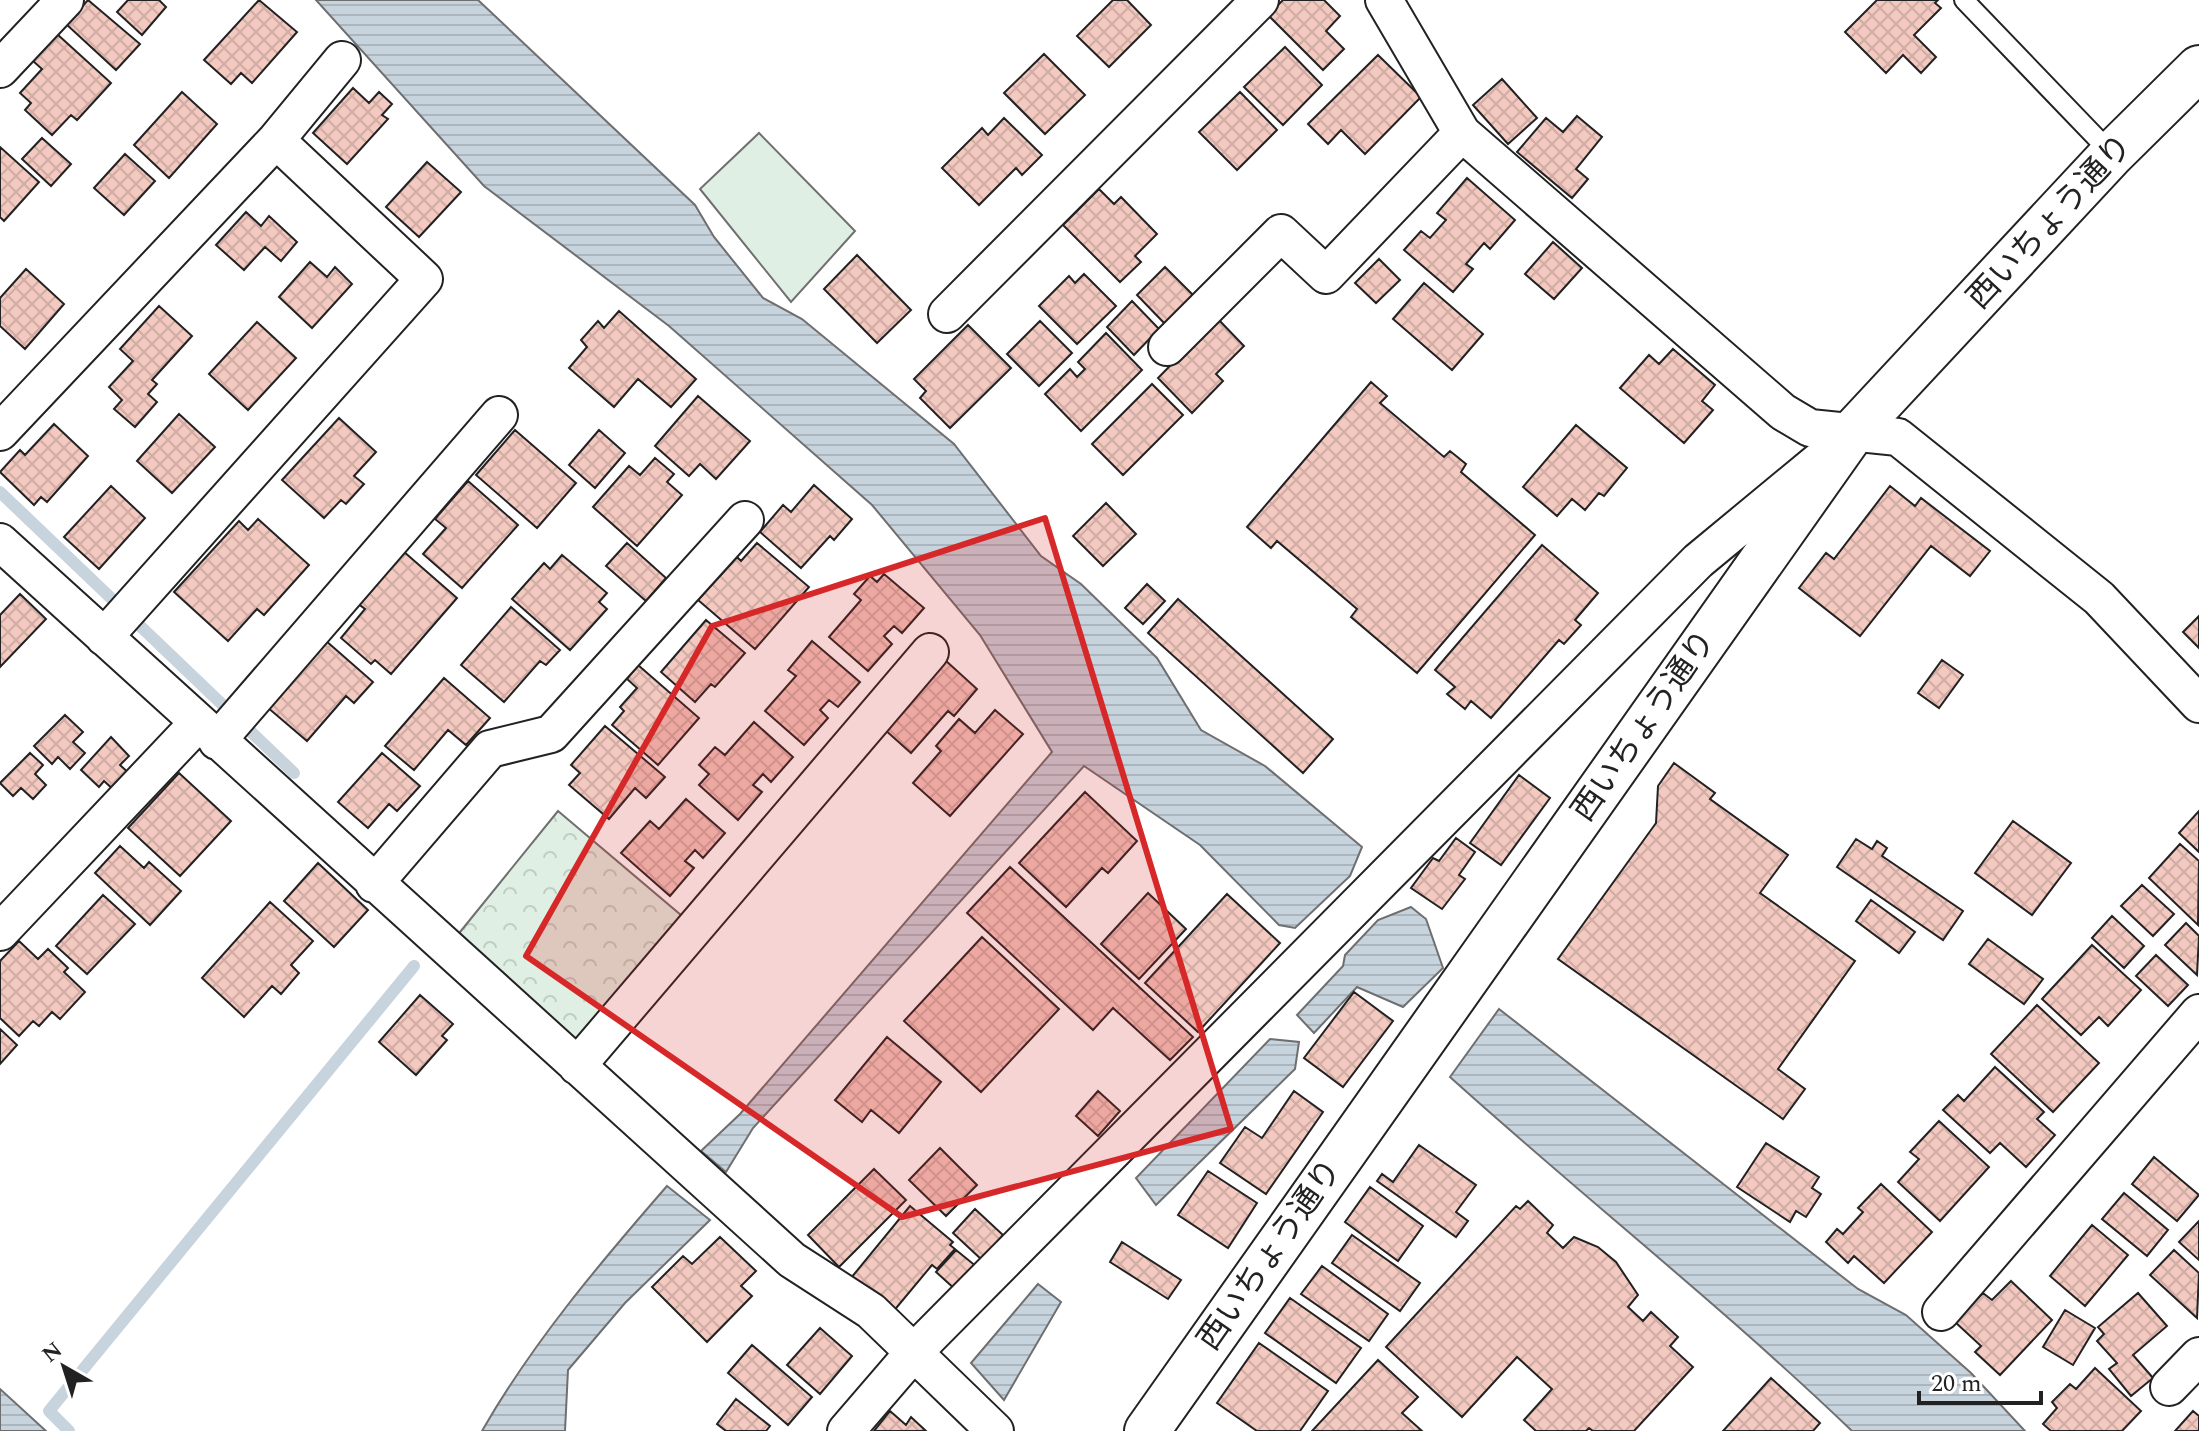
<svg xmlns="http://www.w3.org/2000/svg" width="2199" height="1431" viewBox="0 0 2199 1431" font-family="Spectral,'Noto Sans JP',serif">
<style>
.grass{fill:#e0efe3;stroke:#6f6f6f;stroke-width:2}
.park{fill:url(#park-crowns);stroke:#6f6f6f;stroke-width:2}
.water{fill:url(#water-rules);stroke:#6f6f6f;stroke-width:2}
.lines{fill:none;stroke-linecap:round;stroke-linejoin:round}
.stream{stroke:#c7d3dd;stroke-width:12}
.building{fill:url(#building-cross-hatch);stroke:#222;stroke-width:2}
.service-casing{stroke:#222;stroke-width:22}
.minor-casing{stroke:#222;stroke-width:40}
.trunk-casing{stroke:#222;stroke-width:48}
.service{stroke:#fff;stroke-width:18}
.minor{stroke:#fff;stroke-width:36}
.trunk{stroke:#fff;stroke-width:44}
.marked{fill:#d62828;fill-opacity:0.2;stroke:#d62828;stroke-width:6;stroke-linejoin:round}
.labels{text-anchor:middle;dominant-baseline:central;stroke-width:6;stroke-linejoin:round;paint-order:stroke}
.street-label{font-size:32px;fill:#222;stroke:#fff}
</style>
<defs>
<pattern id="park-crowns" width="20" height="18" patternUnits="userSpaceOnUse" patternTransform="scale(2)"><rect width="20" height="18" fill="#e0efe3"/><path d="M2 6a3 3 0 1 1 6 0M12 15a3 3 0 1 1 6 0" fill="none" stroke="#c0cdc2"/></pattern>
<pattern id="water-rules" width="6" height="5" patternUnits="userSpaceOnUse" patternTransform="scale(2)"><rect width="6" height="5" fill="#c7d3dd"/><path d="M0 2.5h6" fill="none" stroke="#abb5bd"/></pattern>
<pattern id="building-cross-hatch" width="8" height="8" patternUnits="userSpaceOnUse" patternTransform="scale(2)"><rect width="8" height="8" fill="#f3c9c0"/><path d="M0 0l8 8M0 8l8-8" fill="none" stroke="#d0aca5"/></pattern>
</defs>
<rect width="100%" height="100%" fill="#fff"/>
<path class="grass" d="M759 133 855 231 791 302 700 189Z"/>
<path class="park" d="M558 811 682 916 577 1045 456 937Z"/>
<path class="water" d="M316 0H478L695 205 714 237 763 298 802 319 954 444 1041 556 1081 584 1157 658 1201 730 1265 766 1362 847 1350 876 1295 928 1279 925 1200 845 1084 766 753 1128 726 1172 701 1151 740 1114 1052 752 980 635 872 505 669 326 484 186Z
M1411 907 1426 919 1443 968 1403 1007 1357 987 1314 1033 1297 1015 1343 966 1345 955 1378 920Z
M1499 1009 1858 1289 1906 1315 1971 1373 2025 1431H1852C1723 1307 1583 1197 1450 1077Z
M1270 1039 1299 1042 1295 1069 1156 1205 1136 1178Z
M667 1186 710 1220 625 1303 568 1370 565 1431H482C533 1342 600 1263 667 1186Z
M1038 1284 1061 1302 1004 1400 971 1363Z
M0 1389 46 1431H0Z"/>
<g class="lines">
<path class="stream" d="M0 492 294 773
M69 1431 49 1411 414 966"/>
</g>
<path class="building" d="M88 0 140 44 116 70 66 24Z
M128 0H159L166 7 142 35 117 12Z
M259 0 297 32 252 83 241 73 231 84 204 60Z
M1113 0H1127L1151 25 1109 67 1077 36Z
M1283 0H1324L1340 16 1326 31 1344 49 1323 70 1268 15Z
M1877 0H1938L1935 3 1941 8 1914 35 1936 57 1921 73 1903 55 1886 73 1845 32Z
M57 34 111 83 77 120 71 115 52 135 25 110 31 103 20 93 42 69 33 61Z
M1285 47 1322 85 1283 125 1244 87Z
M1044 54 1085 95 1045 134 1004 93Z
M1378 55 1421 97 1365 154 1341 130 1328 144 1308 124Z
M1502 79 1537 118 1508 144 1473 105Z
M353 88 369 103 379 92 392 104 382 115 388 119 347 164 313 133Z
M182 92 217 124 169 178 134 145Z
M1240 92 1277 130 1237 170 1199 132Z
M1577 116 1602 137 1576 169 1588 179 1572 198 1517 152 1546 118 1563 132Z
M1004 118 1042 155 1022 175 1016 168 979 205 942 168 982 128 988 135Z
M42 138 71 164 51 186 22 159Z
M0 147 39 182 4 221 0 217Z
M125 154 155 181 124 215 94 188Z
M427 162 461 192 419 237 386 207Z
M1467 178 1515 220 1490 249 1484 243 1466 264 1473 269 1453 292 1404 250 1421 231 1430 238 1446 220 1437 213Z
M1099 189 1114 204 1121 197 1157 234 1135 256 1141 262 1120 282 1063 225Z
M246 212 261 226 269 216 297 242 281 261 265 247 244 270 216 245Z
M1553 242 1582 268 1554 299 1525 274Z
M857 255 911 310 877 343 824 289Z
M1379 259 1400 280 1376 303 1355 283Z
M310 262 327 277 335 267 352 284 312 328 279 297Z
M1165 267 1194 296 1166 325 1137 295Z
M26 269 64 304 25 349 0 326V298Z
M1084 274 1116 306 1077 344 1039 306 1069 276 1075 283Z
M1424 283 1483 334 1452 370 1393 319Z
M1132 301 1159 329 1134 355 1107 327Z
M159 306 192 336 152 380 157 384 148 394 157 402 135 427 114 409 122 400 109 387 133 361 120 349Z
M619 311 696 379 671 407 638 379 614 407 569 368 587 347 581 340 598 321 604 328Z
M1217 318 1244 346 1216 374 1223 381 1192 413 1158 378Z
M1040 321 1072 353 1039 386 1007 354Z
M257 322 296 358 248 410 209 374Z
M968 325 1011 368 950 428 920 398 926 391 914 379Z
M1106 333 1142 370 1081 431 1045 394 1070 369 1077 377 1085 369 1078 362Z
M1673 349 1715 385 1702 401 1713 410 1684 443 1620 388 1649 355 1659 364Z
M1371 382 1387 396 1380 403 1444 457 1450 451 1466 464 1461 472 1535 535 1417 673 1351 617 1357 609 1277 541 1271 548 1247 527Z
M1152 384 1183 415 1123 475 1092 444Z
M698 396 750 441 716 479 700 464 689 476 655 446Z
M179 414 215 447 172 493 137 461Z
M339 418 376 452 354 476 364 484 346 504 341 500 324 518 282 480Z
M54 424 88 456 47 502 41 497 34 505 0 472 20 450 25 455Z
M1576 425 1627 468 1604 496 1599 493 1585 510 1572 499 1557 516 1523 487Z
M515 430 576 483 537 528 476 475Z
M599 430 625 453 595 488 569 465Z
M655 458 674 474 667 482 682 495 637 546 593 507 629 466 640 475Z
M468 481 518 525 462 588 423 554 446 528 435 519Z
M814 485 852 519 834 540 830 536 801 568 760 532 783 505 791 512Z
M111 486 145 518 99 569 64 537Z
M1890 486 1915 506 1921 498 1990 551 1970 576 1931 546 1860 636 1799 588 1826 553 1834 559Z
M1106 503 1136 534 1103 566 1073 536Z
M258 519 309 565 264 615 257 609 228 641 174 592 239 521 248 530Z
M627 543 666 578 646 601 606 566Z
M757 543 809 587 755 649 698 600 737 557 741 561Z
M1542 545 1598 593 1575 620 1581 625 1564 644 1559 640 1491 718 1471 701 1465 709 1447 694 1455 687 1435 670Z
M403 551 457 598 391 674 375 660 371 664 341 638 365 609 357 603Z
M562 555 607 593 599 602 607 609 570 650 512 599 544 563 550 569Z
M884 574 924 608 902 633 894 626 884 636 892 644 868 671 829 637 861 600 854 594 870 576 877 582Z
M1147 584 1165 601 1143 624 1125 608Z
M20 594 46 619 0 667V615Z
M1178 599 1333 739 1303 773 1148 633Z
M511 607 560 650 546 665 540 661 504 702 461 665Z
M2199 616V648L2183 632Z
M706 620 745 653 715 687 711 684 695 702 661 672Z
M325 640 373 682 354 703 346 696 307 741 267 707Z
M812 641 860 682 838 707 829 700 820 710 828 718 804 745 765 711 796 676 788 670Z
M945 660 977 689 954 716 948 711 911 753 884 729Z
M1942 660 1963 675 1939 708 1918 693Z
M638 665 699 718 658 765 612 725 624 711 620 707 637 688 627 679Z
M444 678 490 718 466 745 448 730 414 770 385 746Z
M995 710 1023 734 950 816 913 783 941 751 936 746 959 719 975 733Z
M65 715 83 732 73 742 85 753 70 769 58 757 52 764 34 746Z
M754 722 793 757 771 782 763 774 753 785 762 792 738 820 699 785 709 774 699 765 715 747 725 755Z
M605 726 665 777 646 798 635 788 609 819 569 785 580 773 571 765Z
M111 737 129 756 120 765 132 776 116 792 104 781 99 787 81 770Z
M30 753 43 765 35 774 46 785 33 799 21 788 13 796 0 783Z
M382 753 420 786 397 811 389 804 368 828 338 802Z
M1674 763 1715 793 1710 799 1788 855 1760 893 1855 961 1778 1069 1805 1089 1783 1119 1558 959 1656 823 1658 786Z
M179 773 231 821 180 876 128 828Z
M1519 775 1550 798 1501 865 1470 843Z
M1085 792 1137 841 1108 873 1102 868 1066 907 1019 863Z
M686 799 725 833 703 858 695 850 685 861 694 868 670 896 621 853 650 821 659 829Z
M2199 811V852L2179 833Z
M2013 821 2071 863 2032 915 1975 873Z
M1456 838 1475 852 1459 875 1465 879 1442 909 1411 888 1433 858 1439 861Z
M1856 839 1872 849 1877 841 1887 848 1882 856 1963 911 1943 940 1837 867Z
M2180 844 2199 861 2198 925 2149 878Z
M120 846 144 868 149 862 181 891 150 925 95 873Z
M318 863 368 910 334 947 284 901Z
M1010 867 1193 1037 1170 1060 1113 1008 1093 1030 967 913Z
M2142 885 2174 914 2153 936 2121 906Z
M1148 893 1186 929 1139 979 1101 944Z
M1227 894 1280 943 1198 1032 1145 983Z
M103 895 135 924 87 974 56 946Z
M1871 900 1915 932 1899 953 1856 921Z
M270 902 313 941 291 965 299 973 281 994 272 986 244 1017 202 978Z
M2112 916 2144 946 2124 968 2092 938Z
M2186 923 2199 936 2197 975 2165 945Z
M982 937 1059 1009 981 1092 904 1021Z
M1988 939 2043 979 2024 1004 1969 964Z
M19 941 38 959 48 949 68 968 64 972 85 992 60 1019 52 1012 39 1026 33 1021 19 1036 0 1018V961Z
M2092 945 2141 990 2108 1026 2099 1017 2081 1035 2042 999Z
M2156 955 2188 985 2168 1006 2136 976Z
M1354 992 1393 1021 1343 1087 1304 1058Z
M420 995 453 1024 442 1036 447 1040 416 1075 379 1042Z
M2037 1005 2099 1063 2053 1112 1991 1054Z
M0 1029 17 1045 0 1064Z
M887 1037 941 1082 899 1133 871 1110 862 1122 835 1100Z
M1995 1067 2044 1112 2037 1119 2055 1135 2026 1167 2000 1143 1990 1153 1943 1110 1958 1095 1964 1101Z
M1098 1091 1120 1111 1098 1136 1076 1116Z
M1294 1091 1323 1112 1266 1194 1220 1163 1245 1127 1262 1138Z
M1939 1121 1989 1167 1940 1221 1898 1182 1919 1159 1910 1152Z
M1766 1143 1819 1177 1812 1188 1821 1194 1806 1217 1796 1211 1790 1222 1737 1187Z
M1419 1145 1476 1185 1456 1212 1468 1221 1456 1237 1377 1181 1382 1174 1393 1182Z
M940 1148 977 1185 946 1216 909 1180Z
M2154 1157 2199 1195 2177 1221 2132 1184Z
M874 1169 906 1200 839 1267 808 1235Z
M1208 1171 1257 1203 1228 1248 1178 1215Z
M1881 1184 1932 1232 1884 1283 1854 1256 1848 1263 1826 1242 1837 1229 1843 1234 1863 1212 1858 1208Z
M1370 1187 1423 1226 1398 1261 1345 1222Z
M2124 1193 2168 1230 2147 1256 2102 1219Z
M1528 1201 1553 1225 1547 1233 1563 1248 1574 1237 1598 1247 1616 1262 1638 1295 1628 1307 1643 1321 1651 1312 1678 1337 1670 1346 1693 1367 1634 1431H1593L1589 1428 1586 1431H1536L1524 1420 1552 1389 1517 1357 1462 1417 1386 1347 1516 1206 1520 1209Z
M910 1206 953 1242 950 1245 955 1249 937 1269 932 1265 892 1313 851 1278Z
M975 1209 1003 1235 982 1260 953 1233Z
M2199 1221V1260L2179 1242Z
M2092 1225 2128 1255 2085 1306 2050 1276Z
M1352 1235 1420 1283 1400 1311 1332 1263Z
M720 1237 756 1271 741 1286 752 1296 707 1342 652 1287 683 1256 692 1264Z
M1122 1242 1181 1280 1168 1299 1110 1262Z
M956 1250 977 1267 956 1290 936 1272Z
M2174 1250 2199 1273 2197 1318 2150 1275Z
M1322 1266 1388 1314 1369 1341 1301 1294Z
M2011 1281 2052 1320 2000 1375 1975 1352 1981 1346 1955 1322 1983 1293 1992 1300Z
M2138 1293 2167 1326 2133 1355 2153 1378 2131 1396 2109 1369 2117 1363 2097 1341 2104 1334 2098 1327Z
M1290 1298 1361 1348 1336 1383 1265 1333Z
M2065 1310 2095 1328 2073 1365 2043 1347Z
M820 1328 852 1356 820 1394 787 1365Z
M1259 1343 1328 1391 1300 1431H1257L1217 1403Z
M752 1345 812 1397 788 1425 728 1373Z
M1378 1360 1418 1397 1402 1413 1422 1431H1312Z
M2095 1368 2141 1411 2122 1431H2051L2043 1424 2057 1408 2052 1402 2070 1384 2076 1389Z
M1771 1378 1820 1423 1813 1431H1723Z
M736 1399 770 1426 766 1431H726L717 1424Z
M890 1411 906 1425 911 1417 926 1431H874Z
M2193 1411 2199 1416V1431H2175Z"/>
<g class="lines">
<g class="service-casing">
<path id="service" d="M1964 0 2112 154"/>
</g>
<g class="minor-casing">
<path id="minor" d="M1384 0 1462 133 1783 412 1810 428 1898 437 2099 598 2199 704
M0 69 65 0
M947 314 1260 0
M1167 347 1281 233 1326 275 1462 133
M0 432 276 140 342 60
M0 542 792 1260 871 1311 995 1431
M104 637 424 279 276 140
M217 741 499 415
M374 884 490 749 551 734 745 520
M0 932 198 723
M577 1066 930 652
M1941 1312 2199 1013
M2169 1387 2199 1356
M846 1431 914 1352 1698 561 1825 456"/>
</g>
<g class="trunk-casing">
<path id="trunk" d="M1147 1431 1852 433 2112 154 2199 68"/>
</g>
<use href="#service" class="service"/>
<use href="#minor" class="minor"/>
<use href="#trunk" class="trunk"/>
</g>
<path class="marked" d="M1045 518 1231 1129 902 1217 526 956 712 626Z"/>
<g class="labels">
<g class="street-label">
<text transform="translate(2050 222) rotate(-47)">西いちょう通り</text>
<text transform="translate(1644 726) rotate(-55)">西いちょう通り</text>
<text transform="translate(1270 1255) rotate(-55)">西いちょう通り</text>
</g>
</g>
<g transform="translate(64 1367) rotate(321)" stroke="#ffffff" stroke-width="6" paint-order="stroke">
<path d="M0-6L14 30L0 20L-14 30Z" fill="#222222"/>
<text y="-12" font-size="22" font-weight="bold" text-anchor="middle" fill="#222222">N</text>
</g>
<path d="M1919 1391v12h122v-12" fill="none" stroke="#222222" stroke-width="4"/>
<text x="1931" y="1391" font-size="24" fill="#222222" stroke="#ffffff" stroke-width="6" paint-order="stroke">20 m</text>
</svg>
